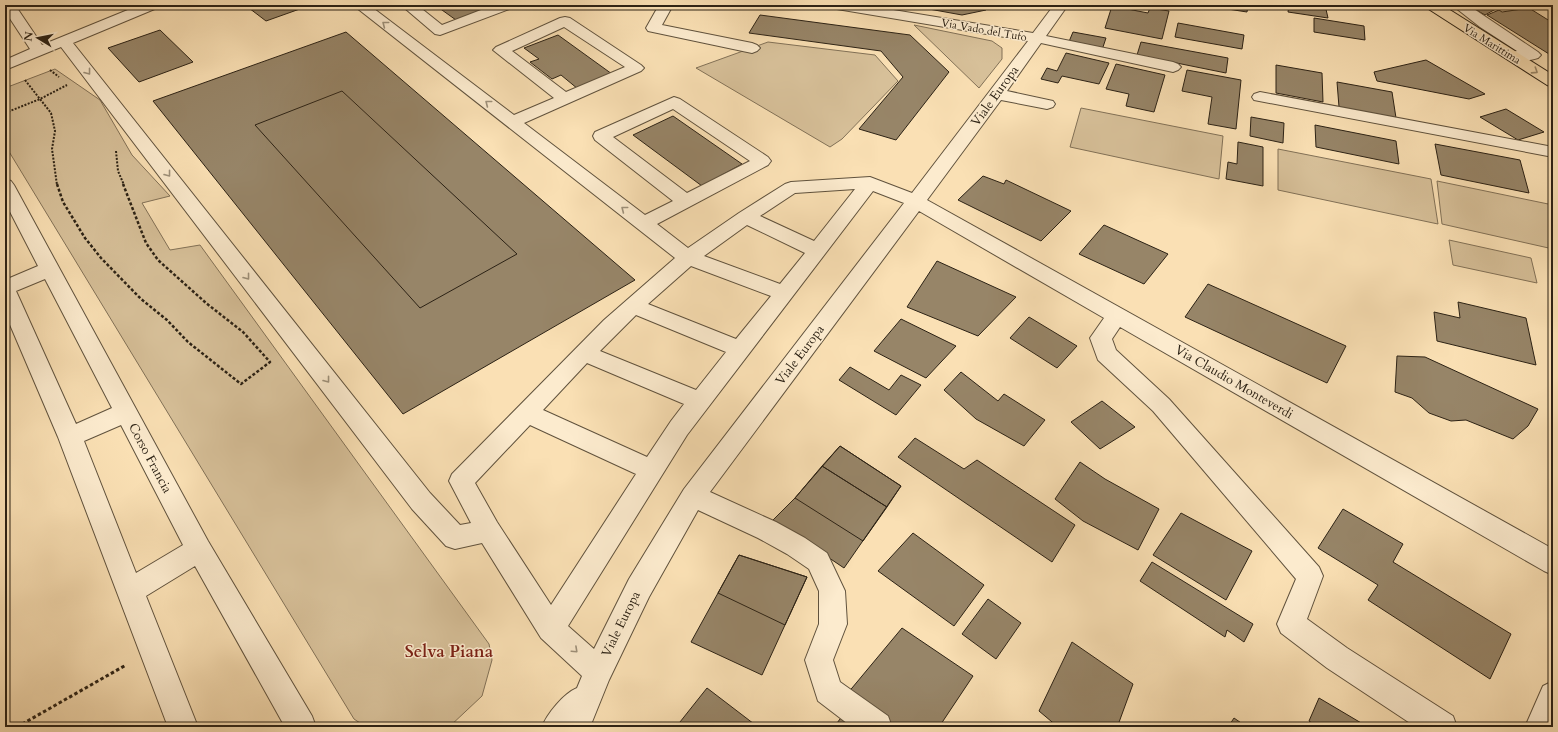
<svg xmlns="http://www.w3.org/2000/svg" width="1558" height="732" viewBox="0 0 1558 732" font-family="Cardo,serif">
<style>
.green{fill:#d7c099;stroke:#827157}
.building{fill:#978568;stroke:#2c2215}
.lines{fill:none;stroke-linecap:round;stroke-linejoin:round}
.minor-casing{stroke:#60523d;stroke-width:2}
.major-casing{stroke:#2c2215;stroke-width:2}
.path-far2{stroke:#2c2215;stroke-width:2;stroke-dasharray:2 1.5;stroke-linecap:butt}
.path-far1{stroke:#2c2215;stroke-width:2.5;stroke-dasharray:3 2;stroke-linecap:butt}
.path{stroke:#2c2215;stroke-width:3;stroke-dasharray:3.5 2.5;stroke-linecap:butt}
.minor{fill:#fcebce;fill-rule:evenodd}
.major{fill:#fae0b4;fill-rule:evenodd}
.oneway{stroke:#9e917b}
.oneway2{stroke:#9d8a6c}
.labels{text-anchor:middle;dominant-baseline:central;stroke-width:3;stroke-linejoin:round;paint-order:stroke}
.far-street-label{font-size:11px;fill:#2c2215;stroke:#fcebce}
.street-label{font-size:13px;fill:#2c2215;stroke:#fcebce}
.near-neighbourhood-label{font-size:17px;font-weight:bold;fill:#7a1f14;stroke:#fcebce}
</style>
<rect width="100%" height="100%" fill="#fae0b4"/>
<filter id="stains"><feTurbulence type="fractalNoise" baseFrequency=".005" numOctaves="4"/><feColorMatrix values="0 0 0 0 .2 0 0 0 0 .09 0 0 0 0 .02 0 0 0 .5 -.17"/></filter>
<radialGradient id="worn" r=".72"><stop offset=".6" stop-color="#630" stop-opacity="0"/><stop offset="1" stop-color="#630" stop-opacity=".3"/></radialGradient>
<path class="green" d="M914 25 992 41 1002 48V59L979 88Z
M768 42 875 55 898 81 842 139 830 147 696 68Z
M55 69 100 100 132 155 170 196 142 203 170 250 200 245 489 644 492 660 482 696 449 727H366L354 719 5 145V88Z
M1081 108 1223 136 1219 179 1070 147Z
M1278 149 1431 179 1438 224 1278 190Z
M1437 181 1553 205V249L1442 224Z
M1449 240 1531 258 1537 283 1453 265Z"/>
<path class="building" d="M245 5H311L266 21Z
M435 5H496L456 20Z
M907 5H991L986 10 962 15Z
M1202 5H1248L1247 12Z
M1289 5H1325L1328 18 1288 12Z
M1468 5H1503L1485 15Z
M1112 6 1148 13 1150 8 1169 11 1162 39 1105 28Z
M1529 8 1553 23V54H1549L1487 15 1499 10 1502 12Z
M760 15 910 35 949 72 896 140 859 129 903 77 881 51 749 33Z
M1314 18 1364 26 1365 40 1314 32Z
M1178 23 1244 35 1242 49 1175 37Z
M160 30 193 62 139 82 108 48Z
M346 32 635 280 403 414 153 101Z
M1073 32 1106 38 1102 50 1068 44Z
M558 35 612 74 578 89 561 75 552 79 530 62 539 59 524 48Z
M1141 42 1228 58 1226 73 1137 55Z
M1066 53 1109 63 1099 84 1062 76 1058 83 1041 79 1047 68 1057 71Z
M1426 60 1485 94 1469 99 1377 81 1374 72Z
M1116 64 1165 75 1154 112 1126 106 1129 94 1106 89Z
M1276 65 1322 73 1323 102 1276 93Z
M1187 70 1241 80 1236 129 1208 124 1212 97 1182 91Z
M1337 82 1392 92 1396 118 1339 107Z
M342 91 517 254 420 308 255 125Z
M1506 109 1544 132 1518 140 1480 117Z
M673 116 742 164 702 186 633 135Z
M1251 117 1284 123 1283 143 1250 136Z
M1315 125 1396 141 1399 164 1316 147Z
M1238 142 1263 147V186L1226 179 1228 162 1237 164Z
M1435 144 1520 160 1529 193 1441 175Z
M983 176 1004 184 1006 180 1071 211 1041 241 958 200Z
M1104 225 1168 254 1144 284 1079 254Z
M937 261 1016 297 978 336 907 307Z
M1208 284 1346 346 1327 383 1185 317Z
M1458 302 1526 318 1536 365 1437 341 1434 312 1460 318Z
M1029 317 1077 346 1057 368 1010 338Z
M901 319 956 346 926 378 874 351Z
M1397 356 1425 357 1538 409 1528 426 1513 439 1466 420 1451 421 1429 413 1412 398 1395 392Z
M850 367 889 390 901 375 921 385 896 415 839 380Z
M961 372 998 401 1004 394 1045 420 1024 446 976 419 944 390Z
M1102 401 1135 427 1100 449 1071 422Z
M915 438 964 469 977 460 1075 525 1052 562 898 457Z
M840 446 901 486 844 568 773 520 795 498Z
M840 446 901 486 887 507 822 466Z
M1080 462 1105 479 1159 509 1138 550 1083 521 1055 499Z
M822 466 887 507 863 541 795 498Z
M1343 509 1403 544 1393 562 1511 634 1490 679 1368 600 1378 585 1318 548Z
M1181 513 1252 551 1226 600 1153 555Z
M913 533 984 585 954 626 878 571Z
M739 555 807 577 762 675 691 642Z
M739 555 807 577 785 625 718 593Z
M1152 562 1253 624 1244 642 1227 630 1225 637 1140 581Z
M988 599 1021 623 996 659 962 634Z
M902 628 973 676 939 727H888L847 694Z
M1072 642 1133 684 1118 725 1121 727H1058L1039 711Z
M707 688 758 727H676Z
M1319 698 1368 727H1318L1309 721Z
M843 715 857 727H834Z
M1234 718 1247 727H1228Z"/>
<g class="lines">
<g class="minor-casing">
<path id="minor" d="M5 5H15L42 45 140 5H159L157 8 73 43 430 493 460 525 471 523 449 481 452 474 604 320 675 258 353 5H369L514 115 554 98 493 50 496 47 560 18 565 17 570 18 641 65 644 68 641 71 524 123 645 215 673 201 595 140 593 136 595 132 674 97 680 99 768 157 771 161 768 165 657 224 688 248 739 213 785 184 791 182 870 177 912 193 1028 41 837 9 832 8 830 5H863L1033 33 1054 5H1068L1046 36 1173 62 1178 64 1181 67 1178 70 1173 72 1041 43 1007 91 1053 101 1055 104 1053 107 1047 109 1001 100 927 200 1553 549V575L1544 571 1120 327 1112 339 1116 350 1169 399 1319 567 1323 576 1307 619 1347 648 1453 716 1457 727H1416L1327 668 1281 633 1277 624 1296 579 1153 411 1098 360 1090 338 1104 318 919 211 710 492 776 522 805 538 827 553 845 591 847 624 833 660 840 682 888 716 892 727H852L818 701 805 660 819 624V591L809 569 787 554 758 538 698 510 649 597 609 680 590 727H542C547 714 563 694 577 688L582 676 541 638 482 543 455 549 446 546 412 509 61 47 5 70V60L30 49 5 11ZM564 27 625 67 566 92 512 51ZM673 109 750 161 687 193 613 137ZM855 189 814 241 760 216 795 193ZM873 191 904 203 684 489 629 579 594 649 568 626 687 435ZM747 225 805 253 780 284 704 256ZM691 266 771 296 736 339 648 304ZM636 315 726 352 696 390 600 351ZM587 363 684 404 671 421 647 457 543 410ZM530 425 636 474 551 605 497 522 475 483Z
M401 5H417L442 25 494 5H514L512 8 440 35 435 34Z
M659 5H673L662 25 752 43 757 45 760 48 757 51 752 53 648 31 646 28Z
M1452 5H1468L1538 52 1541 55 1538 58C1529 61 1516 62 1507 59L1504 56 1507 53 1517 51 1480 27Z
M1260 92 1553 147V157L1254 100 1252 97 1254 94Z
M5 179 11 181 14 185 208 541 312 716 316 727H285L195 566 146 596 198 727H168L58 437 5 313V280L38 266 5 202ZM45 279 112 408 76 424 16 291ZM121 425 183 545 136 573 84 441Z
M1553 681V727H1525L1543 686Z"/>
</g>
<g class="major-casing">
<path id="major" d="M1425 5H1442L1553 75V87L1547 85 1427 8Z"/>
</g>
<path class="path-far2" d="M50 70 59 77
M25 80 51 113 55 131 52 149 57 185
M5 113 40 99 67 85
M116 151 118 171 124 185"/>
<path class="path-far1" d="M57 184 63 202 85 238 101 258 141 299 167 320 188 342 241 384 270 362 243 332 206 303 158 260 146 243 123 184"/>
<path class="path" d="M17 727 126 665"/>
<use href="#minor" class="minor"/>
<use href="#major" class="major"/>
</g>
<defs><path id="oneway-chevron" d="M-2-3.5L2.5 0L-2 3.5" fill="none" stroke-width="1.6" stroke-linecap="round" stroke-linejoin="round"/></defs>
<g class="oneway">
<use href="#oneway-chevron" transform="translate(385 24) rotate(-142)"/>
<use href="#oneway-chevron" transform="translate(88 72) rotate(52)"/>
<use href="#oneway-chevron" transform="translate(488 103) rotate(-142)"/>
<use href="#oneway-chevron" transform="translate(168 174) rotate(52)"/>
<use href="#oneway-chevron" transform="translate(624 209) rotate(-142)"/>
<use href="#oneway-chevron" transform="translate(247 277) rotate(52)"/>
<use href="#oneway-chevron" transform="translate(327 380) rotate(52)"/>
<use href="#oneway-chevron" transform="translate(575 650) rotate(43)"/>
</g>
<use class="oneway2" href="#oneway-chevron" transform="translate(1535 71) rotate(33)"/>
<g class="labels">
<g class="far-street-label">
<text transform="translate(984 30) rotate(10)">Via Vado del Tufo</text>
<text transform="translate(1492 44) rotate(32)">Via Marittima</text>
</g>
<g class="street-label">
<text transform="translate(995 96) rotate(-54)">Viale Europa</text>
<text transform="translate(800 355) rotate(-53)">Viale Europa</text>
<text transform="translate(1234 382) rotate(30)">Via Claudio Monteverdi</text>
<text transform="translate(150 458) rotate(62)">Corso Francia</text>
<text transform="translate(621 624) rotate(-64)">Viale Europa</text>
</g>
<g class="near-neighbourhood-label">
<text x="449" y="651">Selva Piana</text>
</g>
</g>
<rect width="1558" height="732" fill="none" stroke="#fae0b4" stroke-width="20"/>
<rect x="6" y="6" width="1546" height="720" fill="none" stroke="#2c2215" stroke-width="2"/>
<rect x="10" y="10" width="1538" height="712" fill="none" stroke="#2c2215"/>
<g transform="translate(38 38) rotate(280)" stroke="#fcebce" stroke-width="3" paint-order="stroke">
<path d="M0-3L7 15L0 10L-7 15Z" fill="#2c2215"/>
<text y="-6" font-size="11" font-weight="bold" text-anchor="middle" fill="#2c2215">N</text>
</g>
<rect width="100%" height="100%" filter="url(#stains)"/>
<rect width="100%" height="100%" fill="url(#worn)"/>
</svg>
